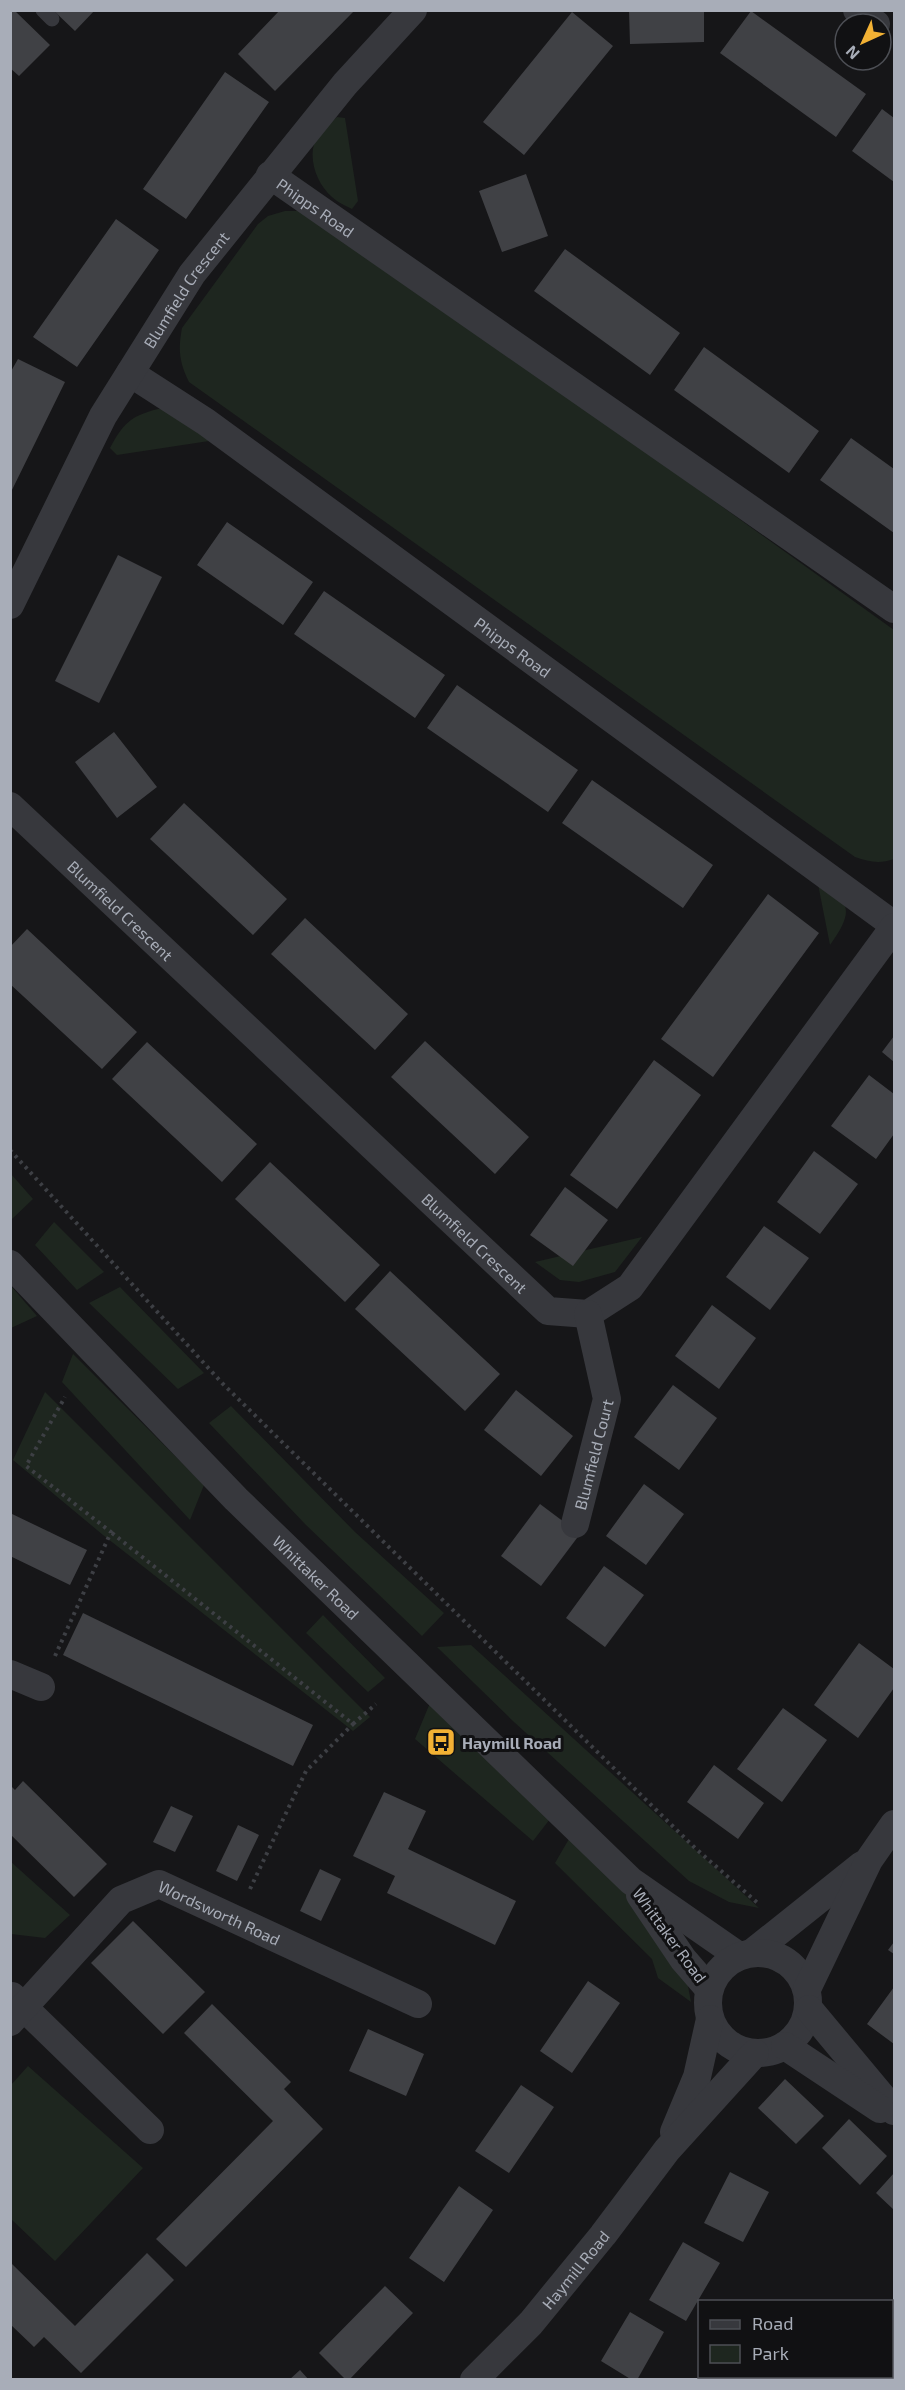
<svg xmlns="http://www.w3.org/2000/svg" width="905" height="2390" viewBox="0 0 905 2390" font-family="'Exo 2',sans-serif">
<style>
.green{fill:#1e261f}
.building{fill:#404145}
.lines{fill:none;stroke-linecap:round;stroke-linejoin:round}
.path{stroke:#3d3f44;stroke-width:4;stroke-dasharray:3 4.5;stroke-linecap:butt}
.service{stroke:#37383d;stroke-width:15}
.minor{stroke:#37383d;stroke-width:28}
.labels{text-anchor:middle;dominant-baseline:central;stroke-width:6;stroke-linejoin:round;paint-order:stroke}
.street-label{font-size:16px;fill:#a8adb8;stroke:#111113}
.poi-label{font-size:16px;font-weight:bold;fill:#a8adb8;stroke:#111113;text-anchor:start}
</style>
<rect width="100%" height="100%" fill="#161618"/>
<path class="green" d="M337 117 345 118 358 201 352 209C346 206 337 202 332 197 317 184 308 160 315 141 319 131 329 124 337 117Z
M285 211H304L320 218 894 630V859C880 864 869 862 855 857L189 382C179 362 178 349 182 328L258 224 268 216Z
M158 409H174L209 441 117 455 110 448C123 424 130 416 158 409Z
M816 874C848 902 857 907 830 945Z
M11 1174 33 1199 12 1219 10 1217Z
M54 1222 104 1272 77 1290 35 1245Z
M642 1237 615 1272 579 1282 560 1280 535 1262Z
M11 1286 37 1316 11 1328H10Z
M120 1287 204 1373 178 1389 89 1303Z
M73 1354 204 1485 190 1520 62 1382Z
M45 1392 370 1717 353 1731 103 1535 13 1460Z
M231 1406 355 1532 444 1613 422 1636 306 1525 209 1423Z
M323 1615 385 1678 368 1692 306 1633Z
M471 1645 759 1908 729 1902 689 1881 514 1722 437 1647Z
M430 1703 550 1819 533 1841 415 1739Z
M573 1832 634 1891 684 1965 691 2002 658 1978 652 1959 555 1863Z
M10 1861 70 1915 45 1938 11 1934Z
M28 2066 143 2168 55 2261 11 2219V2085Z"/>
<path class="building" d="M10 10H14L50 45 19 76 10 68Z
M53 10H95L75 31Z
M280 10H355L275 91 238 54Z
M629 10H704V42L630 44Z
M751 11 866 94 836 137 720 53Z
M572 12 613 46 524 155 483 122Z
M225 72 269 102 186 219 143 189Z
M882 109 894 118V182L852 151Z
M526 174 548 236 502 252 479 191Z
M116 219 159 250 77 367 33 337Z
M565 249 680 333 650 375 534 291Z
M704 347 819 431 789 473 674 390Z
M18 359 65 382 10 494V373Z
M851 438 894 469V533L820 480Z
M227 522 313 582 283 625 197 565Z
M118 555 162 577 99 703 55 681Z
M324 591 445 675 415 718 294 634Z
M457 685 578 770 548 812 427 728Z
M114 732 157 787 117 818 75 762Z
M592 780 713 865 683 908 562 823Z
M184 803 287 899 253 935 150 839Z
M768 894 819 933 713 1077 661 1039Z
M305 918 408 1014 375 1050 271 954Z
M27 929 137 1032 102 1069 10 984V947Z
M894 1036V1062L882 1052Z
M425 1041 529 1137 495 1174 391 1077Z
M147 1042 257 1144 222 1182 112 1079Z
M654 1060 701 1095 617 1209 570 1175Z
M869 1075 894 1094V1134L876 1159 831 1126Z
M814 1151 858 1184 820 1234 777 1202Z
M270 1162 380 1265 345 1302 235 1199Z
M565 1187 608 1220 573 1266 530 1235Z
M764 1226 809 1258 770 1310 726 1277Z
M390 1271 500 1374 465 1411 355 1309Z
M712 1305 756 1338 719 1389 675 1356Z
M673 1385 717 1418 679 1470 634 1437Z
M516 1390 573 1436 541 1476 484 1430Z
M644 1484 684 1514 646 1565 606 1536Z
M540 1504 580 1534 541 1586 501 1556Z
M10 1513 87 1550 70 1585 10 1556Z
M604 1566 644 1595 605 1647 566 1618Z
M83 1613 313 1725 293 1766 63 1655Z
M859 1643 894 1669V1688L858 1738 814 1705Z
M783 1708 827 1740 782 1802 737 1769Z
M714 1765 764 1803 738 1839 687 1802Z
M23 1781 107 1864 74 1897 10 1834V1785L15 1790Z
M384 1792 426 1811 408 1849 516 1901 495 1945 387 1893 395 1876 353 1856Z
M171 1806 193 1816 175 1852 153 1842Z
M238 1825 259 1835 237 1881 216 1871Z
M320 1869 341 1879 321 1921 300 1911Z
M133 1921 205 1992 163 2034 91 1963Z
M894 1942V1954L888 1950Z
M588 1981 620 2003 572 2073 540 2051Z
M894 1987V2044L867 2024Z
M212 2004 291 2082 284 2089 323 2129 186 2267 156 2239 273 2121 184 2033Z
M368 2029 424 2054 406 2096 349 2071Z
M785 2079 824 2116 796 2144 758 2108Z
M521 2085 554 2107 509 2173 475 2151Z
M849 2119 887 2156 860 2185 822 2148Z
M730 2172 769 2192 743 2242 704 2223Z
M894 2173V2210L876 2193Z
M459 2186 493 2210 444 2282 409 2258Z
M683 2242 720 2263 686 2321 649 2300Z
M147 2253 174 2280 81 2373 44 2337 34 2347 10 2324V2262L75 2326Z
M385 2286 413 2313 349 2380H346L319 2353Z
M630 2312 664 2332 637 2380H632L601 2361Z
M892 2356H894V2380H877V2376H892Z
M300 2370 309 2380H289Z"/>
<g class="lines">
<path class="path" d="M10 1150 222 1383 695 1848 760 1905
M112 1533 353 1724 376 1704
M55 1656 111 1532 26 1466 65 1397
M250 1889 306 1771 353 1724"/>
<path class="service" d="M43 10 52 19"/>
<g class="minor">
<path d="M857 10 876 24"/>
<path id="s1" d="M270 175 894 609"/>
<path id="s2" d="M130 373 206 422 894 925"/>
<path id="s3" d="M10 605 103 416 192 274 345 84 413 10"/>
<path id="s4" d="M10 806 548 1311 588 1314 630 1287 894 927"/>
<path id="s5" d="M10 1264 236 1499 631 1881 739 1956"/>
<path id="s6" d="M575 1524 607 1399 588 1314"/>
<path d="M10 1674 41 1687"/>
<path d="M640 1895 683 1959 709 1989"/>
<path d="M753 1952 862 1865"/>
<circle cx="758" cy="2003" r="50"/>
<path d="M807 1989 869 1860 894 1824"/>
<path d="M12 1996 150 2130"/>
<path d="M809 2009 894 2111"/>
<path id="s7" d="M10 2022 121 1900 159 1884 418 2004"/>
<path d="M785 2046 880 2109"/>
<path d="M674 2132 697 2077 710 2019"/>
<path id="s8" d="M474 2380 531 2323 603 2235 667 2150 755 2053"/>
</g>
</g>
<defs>
<g id="bus-square" transform="scale(1.5)"><rect x="-9" y="-9" width="18" height="18" rx="4" fill="#f2b134" stroke="#111113"/><path d="M-5-6H5V4H4V6H2V4H-2V6H-4V4H-5ZM-3.5-4V0h7V-4ZM-3.5 1.2v1.5H-2V1.2ZM2 1.2v1.5H3.5V1.2Z" fill="#111"/></g>
</defs>
<g fill-rule="evenodd">
<use href="#bus-square" x="441" y="1742"/>
</g>
<g class="labels">
<g class="street-label">
<text stroke="none"><textPath href="#s1" startOffset="56">Phipps Road</textPath></text>
<text stroke="none"><textPath href="#s3" startOffset="362">Blumfield Crescent</textPath></text>
<text stroke="none"><textPath href="#s2" startOffset="471">Phipps Road</textPath></text>
<text stroke="none"><textPath href="#s4" startOffset="152">Blumfield Crescent</textPath></text>
<text stroke="none"><textPath href="#s4" startOffset="638">Blumfield Crescent</textPath></text>
<text stroke="none"><textPath href="#s6" startOffset="72">Blumfield Court</textPath></text>
<text stroke="none"><textPath href="#s5" startOffset="438">Whittaker Road</textPath></text>
<text stroke="none"><textPath href="#s7" startOffset="273">Wordsworth Road</textPath></text>
<text transform="translate(670 1935) rotate(54)">Whittaker Road</text>
<text stroke="none"><textPath href="#s8" startOffset="150">Haymill Road</textPath></text>
</g>
<g class="poi-label">
<text x="462" y="1742">Haymill Road</text>
</g>
</g>
<rect width="905" height="2390" fill="none" stroke="#a8adb8" stroke-width="24"/>
<rect x="698" y="2300" width="195" height="78" fill="#111113" stroke="#4d4f55" stroke-width="1.5"/>
<rect x="710" y="2320" width="30" height="9" fill="#37383d" stroke="#4d4f55" stroke-width="1.5"/>
<text x="752" y="2330" font-size="18" fill="#a8adb8">Road</text>
<rect x="710" y="2345" width="30" height="18" fill="#1e261f" stroke="#4d4f55" stroke-width="1.5"/>
<text x="752" y="2360" font-size="18" fill="#a8adb8">Park</text>
<g transform="translate(863 42) rotate(225)"><circle r="28" fill="#111113" stroke="#4d4f55" stroke-width="1.5"/>
<path d="M0-4.5L10 22L0 15L-10 22Z" fill="#f2b134"/>
<text y="-9" font-size="16" font-weight="bold" text-anchor="middle" fill="#a8adb8">N</text>
</g>
</svg>
